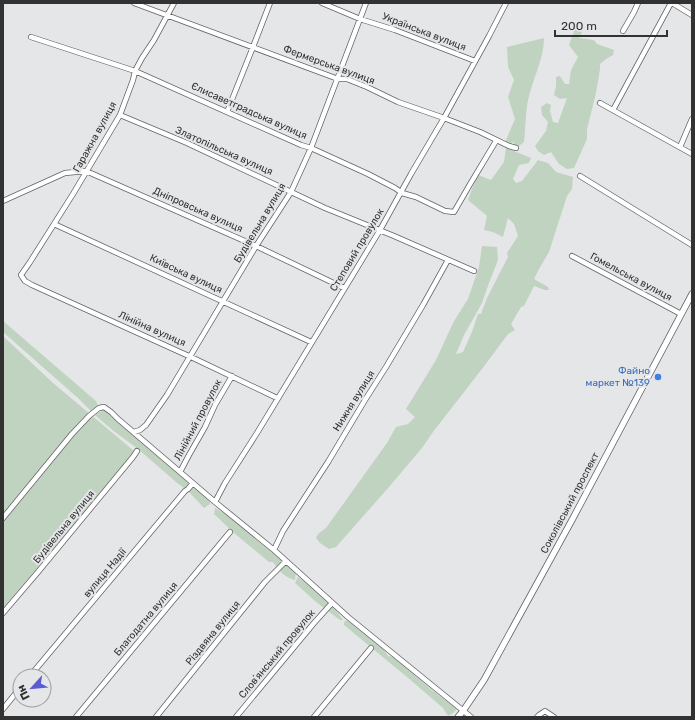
<svg xmlns="http://www.w3.org/2000/svg" width="695" height="720" viewBox="0 0 695 720" font-family="Rubik,sans-serif">
<style>
.green{fill:#c0d2c0}
.lines{fill:none;stroke-linecap:round;stroke-linejoin:round}
.minor-casing{stroke:#626365;stroke-width:6}
.tertiary-casing{stroke:#626365;stroke-width:7}
.minor{stroke:#fff;stroke-width:4.5}
.tertiary{stroke:#fff;stroke-width:5.5}
.shop-dot{fill:#3f7fe0;stroke:#e5e6e8;stroke-width:1.5}
.labels{text-anchor:middle;dominant-baseline:central;stroke-width:4;stroke-linejoin:round;paint-order:stroke}
.street-label{font-size:10px;fill:#323233;stroke:#e5e6e8}
.shop-label{font-size:10px;fill:#366cbe;stroke:#e5e6e8;text-anchor:end}
</style>
<rect width="100%" height="100%" fill="#e5e6e8"/>
<path class="green" d="M575 29 582 32 579 38 594 40 597 44 614 50 613 55 606 59 600 64V69L596 93 587 129V139L574 168 567 169 559 164 551 152 544 155 538 151 535 146 546 131 548 122 542 115 541 107 547 103 551 105 550 111 553 122 558 123 567 98 560 99 554 95 556 86V77L560 76 565 84H569L571 70 578 57 569 45Z
M544 38C544 57 534 77 529 96 525 111 526 126 524 142L519 146 514 145V142L506 144V140L515 119 508 97 514 80 508 67 507 47Z
M506 148 531 158 529 163 519 165 513 179 516 183 522 181 538 160 548 163 556 172 573 177 572 189 567 196 549 252 539 269 534 279 548 287 549 290H545L534 286 524 306 521 307 511 324 515 330 508 334 485 365 433 432 422 448 389 487 336 547 329 549 320 543 316 538 318 534 326 528 387 443 396 427 408 424 415 417 406 409 436 360 454 321 468 299 479 267 482 246 497 247 498 260 489 283 482 303 464 335 456 354 463 352 472 332 478 314H481L487 298 508 257 507 253 518 236 514 224 508 218 503 237 493 232 484 230 487 216 468 200 472 189 478 175 491 180 504 162Z
M3 321 96 401 98 406 91 411 78 398 3 332Z
M3 336 53 383 134 451 68 532 3 608Z
M103 410 109 414 209 499 210 504 204 508 188 491 176 482 138 449 115 432 95 415Z
M215 508 229 516 296 572 295 580C284 577 279 571 273 562H269L233 532 214 514Z
M298 577C312 587 334 605 343 620H340L316 602 295 583Z
M347 620 382 647 388 656 394 657 433 691 457 709 453 713 448 716 443 708 407 677 344 625V622Z"/>
<g class="lines">
<g class="minor-casing">
<path id="minor" d="M134 3 338 79H347L367 87 398 102 444 118 480 132 509 146 516 148
M174 3 154 40 142 58 135 71 133 80 120 115 73 194 30 262 21 275 25 281 32 285 191 357 277 398
M322 3 360 19 395 30 475 61
M672 3 692 15
M623 31 634 12 638 3
M31 37 135 71 301 145 311 148 368 174 395 188 402 193 416 197 445 211 454 212 469 186 496 141
M600 103 692 154
M613 110 671 3
M227 112 253 47 270 3
M120 115 187 143 325 208 394 236 474 271
M680 147 692 119
M580 176 692 245
M3 201 65 173 86 171 256 246 344 288
M54 224 311 342
M572 256 681 314
M134 432 140 430 146 425 167 395 256 246 291 192 311 148 366 3
M180 472 189 455 205 427 215 405 232 376
M215 502 225 483 257 433 380 230 411 174 444 118 489 36 506 3
M3 518 72 434 89 416 99 408 104 407 111 412 118 419 180 472 215 502 274 550 348 617 471 717
M274 550 283 531 328 462 365 400 386 367 423 305 448 260
M3 613 38 572 133 457 137 451
M30 676 185 491 188 489 193 483
M3 709 20 688
M76 717 230 532
M156 717 265 582 286 561
M236 717 314 623 332 603
M314 717 371 648
M537 717 539 715 545 711 554 717"/>
</g>
<g class="tertiary-casing">
<path id="tertiary" d="M458 717 463 711 484 680 572 520 692 294"/>
</g>
<use href="#minor" class="minor"/>
<use href="#tertiary" class="tertiary"/>
</g>
<circle class="shop-dot" cx="658" cy="377" r="4"/>
<g class="labels">
<g class="street-label">
<text transform="translate(424 32) rotate(21)">Українська вулиця</text>
<text transform="translate(329 65) rotate(20)">Фермерська вулиця</text>
<text transform="translate(249 111) rotate(24)">Єлисаветградська вулиця</text>
<text transform="translate(95 137) rotate(-61)">Гаражна вулиця</text>
<text transform="translate(224 151) rotate(24)">Златопільська вулиця</text>
<text transform="translate(198 210) rotate(24)">Дніпровська вулиця</text>
<text transform="translate(260 223) rotate(-59)">Будівельна вулиця</text>
<text transform="translate(357 250) rotate(-59)">Степовий провулок</text>
<text transform="translate(186 274) rotate(25)">Київська вулиця</text>
<text transform="translate(631 277) rotate(28)">Гомельська вулиця</text>
<text transform="translate(152 329) rotate(24)">Лінійна вулиця</text>
<text transform="translate(354 401) rotate(-58)">Нижня вулиця</text>
<text transform="translate(198 420) rotate(-62)">Лінійний провулок</text>
<text transform="translate(570 503) rotate(-62)">Соколівський проспект</text>
<text transform="translate(64 527) rotate(-51)">Будівельна вулиця</text>
<text transform="translate(105 573) rotate(-50)">вулиця Надії</text>
<text transform="translate(146 619) rotate(-50)">Благодатна вулиця</text>
<text transform="translate(213 633) rotate(-51)">Різдвяна вулиця</text>
<text transform="translate(277 654) rotate(-50)">Словʼянський провулок</text>
</g>
<g class="shop-label">
<text x="650" y="371">Файно<tspan x="650" dy="12">маркет №139</tspan></text>
</g>
</g>
<rect width="695" height="720" fill="none" stroke="#323233" stroke-width="8"/>
<g transform="translate(32 688) rotate(243)"><circle r="19" fill="#e5e6e8" stroke="#9d9ea0"/>
<path d="M0-3L7 15L0 10L-7 15Z" fill="#5b5cd4"/>
<text y="-6" font-size="11" font-weight="bold" text-anchor="middle" fill="#323233">Пн</text>
</g>
<path d="M555 30v6h112v-6" fill="none" stroke="#323233" stroke-width="2"/>
<text x="561" y="30" font-size="12" fill="#323233" stroke="#e5e6e8" stroke-width="3" paint-order="stroke">200 m</text>
</svg>
